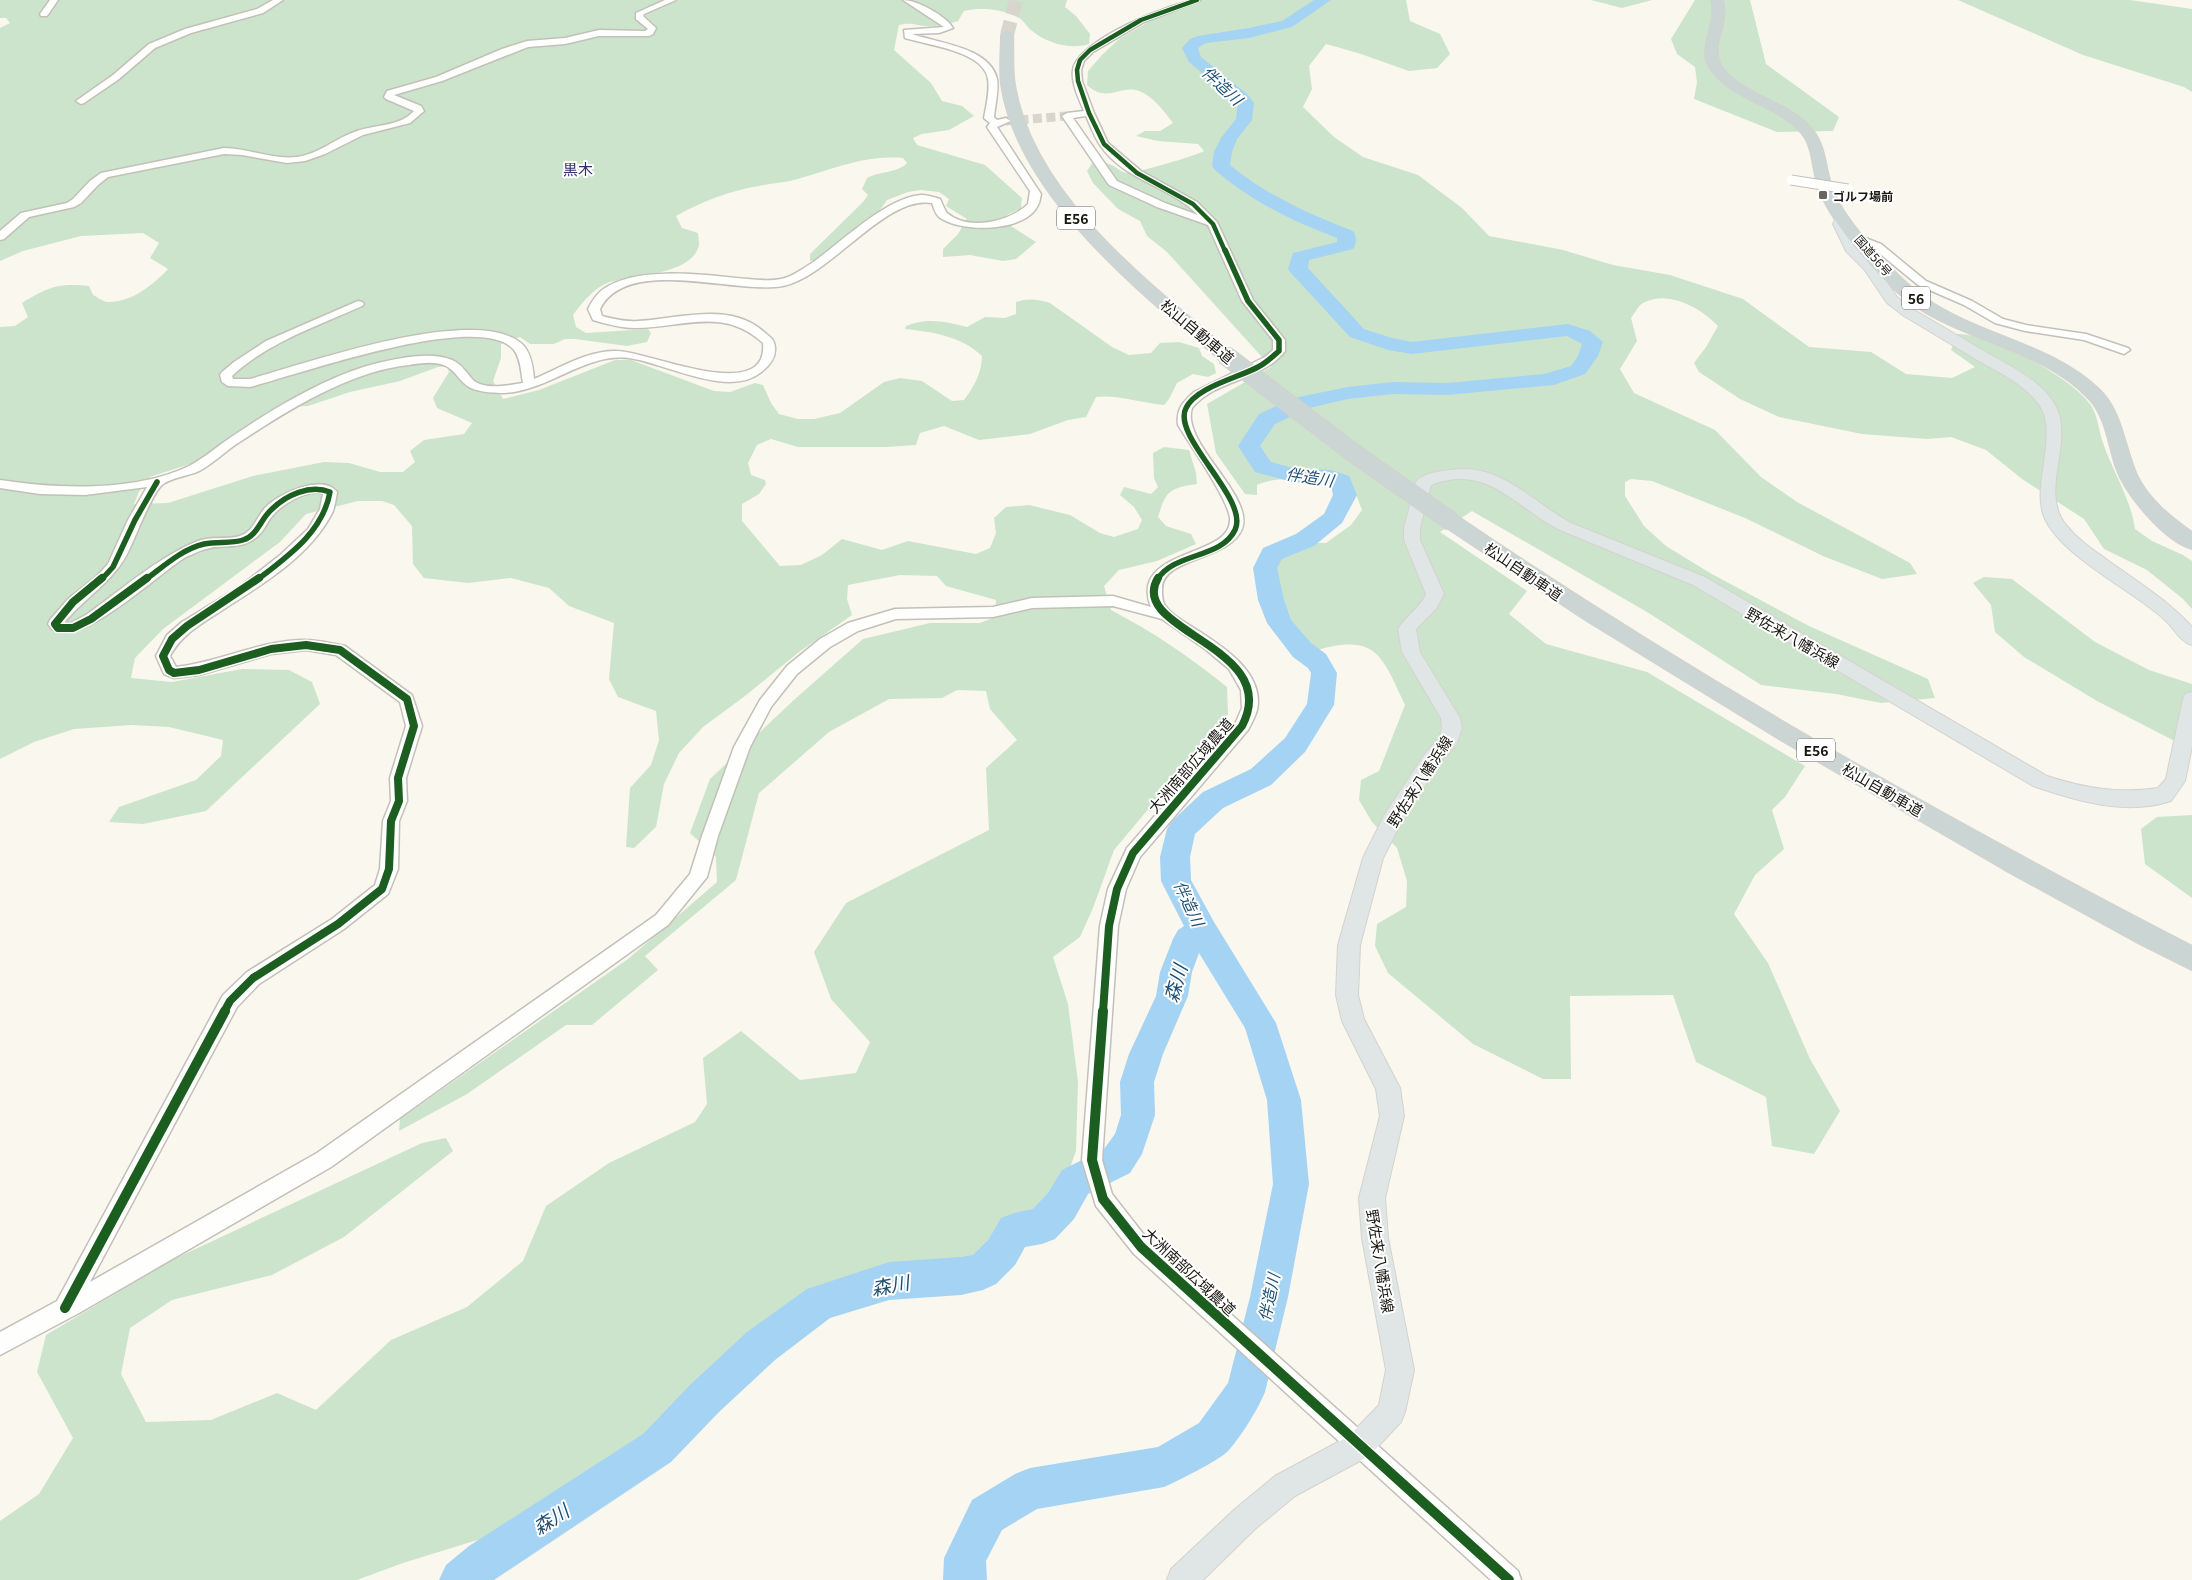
<svg xmlns="http://www.w3.org/2000/svg" width="2192" height="1580" viewBox="0 0 2192 1580" font-family="Georgia,'Noto Sans JP',serif">
<style>
.green{fill:#cce4cb;fill-rule:evenodd}
.lines{fill:none;stroke-linecap:round;stroke-linejoin:round}
.river{fill:#a5d3f4;fill-rule:evenodd}
.minor-tunnel{stroke:#d8d5cd;stroke-width:9;stroke-dasharray:9 4.5;stroke-linecap:butt}
.highway-tunnel{stroke:#d8d5cd;stroke-width:14;stroke-dasharray:14 7;stroke-linecap:butt}
.minor-casing{stroke:#c2c0b9;stroke-width:3}
.major-casing{stroke:#d4d2ce;stroke-width:2}
.highway-casing{stroke:#d4d2ce;stroke-width:2}
.minor{fill:#fefefc;fill-rule:evenodd}
.major{fill:#dfe6e5;fill-rule:evenodd}
.highway{fill:#cad5d4;fill-rule:evenodd}
.minor-bridge-casing{stroke:#c2c0b9;stroke-width:11;stroke-linecap:butt}
.highway-bridge-casing{stroke:#d4d2ce;stroke-width:20;stroke-linecap:butt}
.minor-bridge{stroke:#fefefc;stroke-width:9}
.highway-bridge{stroke:#cad5d4;stroke-width:18}
.cycleway-far3-casing{stroke:#fff;stroke-width:6}
.cycleway-far2-casing{stroke:#fff;stroke-width:8}
.cycleway-far1-casing{stroke:#fff;stroke-width:11}
.cycleway-casing{stroke:#fff;stroke-width:13}
.cycleway-far3{stroke:#1b5e20;stroke-width:4.5}
.cycleway-far2{stroke:#1b5e20;stroke-width:5.5}
.cycleway-far1{stroke:#1b5e20;stroke-width:8}
.cycleway{stroke:#1b5e20;stroke-width:10}
.poi-dot{fill:#68655e;stroke:#fff;stroke-width:2}
.labels{text-anchor:middle;dominant-baseline:central;stroke-width:4;stroke-linejoin:round;paint-order:stroke}
.far-poi-label{font-size:12px;font-weight:bold;fill:#191711;stroke:#fff;text-anchor:start}
.far-street-label{font-size:12px;fill:#191711;stroke:#fff}
.shield{fill:#fff;stroke:#5e5d58;stroke-width:1}
.shield-label{font-size:14px;font-weight:bold;fill:#191711}
.far-quarter-label{font-size:15px;fill:#332d68;stroke:#fff}
.street-label{font-size:15px;fill:#191711;stroke:#fff}
.water-label{font-size:16px;font-style:italic;fill:#1e4f72;stroke:#fff}
.near-water-label{font-size:19px;font-style:italic;fill:#1e4f72;stroke:#fff}
</style>
<rect width="100%" height="100%" fill="#faf7ee"/>
<path class="green" d="M0 0H1067L1065 7 1076 16 1090 34 1089 44C1070 50 1046 43 1031 30 1026 26 1023 19 1017 17 1000 9 983 7 964 11L958 21C948 24 937 27 926 26 914 25 911 22 899 25L894 50 931 83 942 101 962 106 974 116 949 130 922 134 913 138 917 145 985 165 1022 198 1021 208 1007 215 1011 226 1036 242 1016 259 1003 261 970 255 943 257V249L958 234 967 219 946 206 949 199 939 192 921 190 908 192 887 200 875 217 815 260 810 261V254L863 202 868 195 862 189 867 178C880 171 898 173 907 163L903 158C862 155 832 170 794 180 782 183 771 183 759 186 729 191 703 201 676 216L682 228 698 233C698 236 699 241 699 245 693 275 632 275 610 282 593 288 583 302 573 315L576 327 586 333 648 329 651 333 647 342 627 346 575 339H565L554 344H530L520 337 501 344V358L493 381 503 399 539 390 615 360H631L714 391 730 392 755 383 763 385 771 403 779 414 798 419H814L840 413 884 382 900 378 922 381 952 401 964 400C974 387 982 372 982 356 961 336 933 332 905 329L906 326C927 317 946 322 967 327L985 317 1005 318 1016 314V302C1029 298 1037 299 1050 303L1112 347 1129 355 1151 353 1160 343 1179 342 1199 348 1202 356 1214 364 1216 373 1208 377 1193 374 1177 383 1169 399 1164 405C1145 403 1113 394 1096 397L1086 417 1068 420 1030 434 979 440 944 426 920 433 916 445 886 447H798L771 439 757 445 748 463 751 475 765 480 766 484 759 494 742 504V521L780 566 801 565 822 555 842 539 882 550 908 541 976 554 990 548 996 533 994 518 1006 507 1029 505 1070 515 1100 533 1114 537 1138 529 1142 520 1134 507 1120 495 1124 487 1151 494 1158 487 1154 478 1153 453 1164 447 1189 450 1196 473 1197 484C1169 488 1166 491 1158 517L1166 526 1191 534 1196 544 1157 561 1119 570 1104 586 1111 610C1153 632 1190 657 1227 687L1228 714 1114 850 1093 908 1080 937 1053 957 1068 1004 1078 1082 1076 1151 1068 1173 1050 1202 1016 1216 994 1239 964 1263 836 1284 781 1320 692 1425 622 1485 559 1523 474 1541 403 1563 357 1580H0V1521L39 1494 73 1438 37 1372 46 1335 172 1260 422 1143 446 1138 453 1151 344 1237 272 1275 172 1300 130 1328 121 1374 146 1422 211 1420 277 1393 316 1410 391 1340 467 1307 523 1261 546 1206 609 1163 695 1122 707 1104 703 1058 741 1031 800 1080 856 1073 870 1042 831 999 814 952 846 903 989 830 986 768 1017 740 990 709 986 691 957 690 942 698 889 699 829 732 759 793 736 880 645 956 658 970 592 1025H566L467 1094 399 1131 400 1119 628 959 717 882 716 857 690 833 710 779 795 699 863 639 930 623H980L995 617 996 600 946 586 937 576 900 575 848 585 847 599 852 615 799 652 745 696 703 727 679 753 664 784 656 827 634 848 626 847 630 788 651 765 659 740 656 711 618 697 609 679 614 623 569 606 549 588 511 578 468 583 424 578 413 564 412 526 394 505 382 501H358L306 514 280 542 163 629 135 658 131 678 172 682 242 669 289 670 312 682 320 704 206 811 143 824 109 822 119 807 196 780 221 756 223 740 169 727 132 725 74 729 34 742 0 759V327L15 326 28 317 22 303C49 287 57 283 89 286L93 295C97 297 102 301 107 302 131 303 153 285 168 269L150 258 159 243 143 233 81 236 23 251 0 261V28L10 23 6 18H0ZM447 366 449 372 433 398 437 408 472 423 464 434 424 440 410 451 415 462 403 472H380L349 463 324 462 253 476 168 503 134 504 139 492 150 477 193 463 281 407 308 406 350 392 400 381 438 367Z
M1204 0H1406L1410 21 1440 34 1450 54 1437 68 1409 71 1358 53 1326 44 1309 66 1312 89 1303 107 1334 137 1363 157 1418 175 1462 208 1489 236 1563 250 1613 265 1670 275 1743 299 1809 347 1871 352 1906 374 1952 378 1975 367 1951 350 1957 334C1989 332 2075 379 2092 407 2098 417 2099 432 2103 443 2113 472 2131 499 2135 529L2152 541 2183 555 2192 561V609L2183 599 2147 570 2104 549 2084 519 2022 479 1986 450 1951 437 1927 439 1862 434 1779 417 1740 399 1699 372 1694 363 1706 347 1718 326C1701 308 1668 289 1643 303 1638 306 1634 314 1631 318L1637 341 1620 369 1634 393 1715 430 1761 477 1797 502 1910 563 1917 574 1882 579 1823 556 1745 518 1652 481 1631 479 1625 482V496L1644 526 1666 546 1710 573 1809 626 1928 679 1935 698 1881 703 1836 694 1761 685 1647 612 1472 511 1440 532 1527 591 1509 614 1546 644 1647 672 1805 766 1785 797 1772 810 1784 849 1755 875 1734 914 1768 963 1810 1059 1840 1111 1814 1154 1772 1146 1766 1097 1696 1062 1673 995 1570 996 1571 1079H1543L1473 1044 1388 973 1375 946 1377 924 1406 907 1407 881 1397 848 1372 822 1359 800 1361 780 1379 771 1405 705C1382 656 1377 633 1317 650L1285 618 1267 556 1269 548 1287 542 1326 543 1351 525 1362 510 1355 492C1326 484 1285 472 1257 485V495L1245 494 1216 453 1207 404 1271 367 1167 252 1147 236 1140 221 1118 209 1093 183 1087 171 1093 162C1098 162 1104 162 1109 164 1115 165 1120 172 1126 173 1134 174 1198 155 1204 151L1198 144 1158 141 1136 136 1145 131H1160L1173 123C1164 111 1153 96 1139 91 1119 84 1108 104 1087 85L1088 71 1102 55 1119 39 1150 21Z
M1591 0H1652L1622 8Z
M1695 0H1750L1766 64 1839 117 1833 131 1777 132 1694 99 1697 82 1695 67 1677 54 1671 39Z
M1958 0H2130L2192 9V92L2184 87 2083 55Z
M1984 577 2012 579 2095 642 2149 670 2192 684V750L2097 701 2024 657 1995 632 1991 605 1973 583Z
M2192 815V898L2145 864 2141 829 2157 817Z"/>
<g class="lines">
<path class="river" d="M1314 0H1331L1292 27 1249 38 1206 43 1198 48 1201 57 1247 94 1254 103 1252 120 1237 139 1232 152 1230 165C1266 195 1309 214 1353 231 1357 237 1357 243 1353 249L1309 260 1308 268 1364 329 1392 338 1412 342 1568 324 1590 331 1603 342 1598 356 1585 374 1554 385 1447 395 1393 394 1348 399 1309 408 1275 424 1260 446 1271 462 1293 468 1331 470 1349 476 1357 495 1342 523 1314 546 1282 559 1277 568 1284 600 1291 620 1311 643 1326 654 1337 673 1334 705 1305 752 1271 785 1223 808 1195 834 1190 857 1191 880 1214 922 1276 1023 1301 1100 1309 1184 1288 1297 1265 1392C1258 1409 1241 1437 1228 1451 1218 1461 1178 1481 1164 1487L1037 1509 1002 1530 986 1561 987 1580H943L944 1558 972 1500 1015 1474 1030 1468 1158 1447 1199 1423 1228 1383 1250 1297 1273 1184 1267 1100 1245 1028 1199 953 1192 972 1188 996 1163 1054 1154 1082 1155 1115 1142 1154 1130 1173 1088 1194 1074 1219 1055 1239 1042 1244 1025 1247 1015 1265 996 1284 983 1290 961 1295 889 1300 830 1318 775 1360 719 1412 671 1462 494 1580H439L446 1565 469 1546 643 1434 691 1384 747 1332 807 1289 889 1262 961 1257 973 1255 989 1239 1001 1218 1014 1213 1033 1209 1048 1193 1062 1170 1104 1149 1115 1134 1121 1115 1120 1082 1129 1054 1156 996 1160 972 1173 939 1178 930 1184 926 1161 881 1160 857 1167 829 1172 821 1203 792 1251 769 1285 738 1307 704 1311 673 1308 668 1293 657 1267 623 1258 600 1253 568 1263 548 1296 534 1324 514 1333 495 1331 485 1328 484 1292 482 1255 472 1238 446 1259 414 1294 398 1348 387 1393 382 1447 383 1544 374 1571 366 1578 356 1582 344 1567 336 1412 354 1388 350 1350 337 1291 273 1288 269 1293 253 1337 242V238C1292 221 1251 201 1215 170L1212 166 1214 152 1221 138 1236 119 1238 103 1189 62 1182 48 1190 39 1198 36 1249 28 1282 21Z"/>
<path class="minor-tunnel" d="M1006 121 1067 116"/>
<path class="highway-tunnel" d="M1007 35 1016 0"/>
<g class="minor-casing">
<path id="minor" d="M50 0H58L47 16H41L40 14Z
M273 0H283L263 13 191 33 155 48 119 79 84 103 81 104 76 101 113 75 149 44 185 29 257 9Z
M665 0H676L644 14 643 16 656 28 653 34 649 36H599L565 44 528 47 442 81 394 95 421 106 424 111 410 123 363 135 325 154 305 161 287 163 242 155 224 154 108 177 98 185 81 203 74 207 29 217 4 239 0 240V231L21 213 67 203 73 199 90 181 101 173 224 148C248 148 272 160 297 157 319 154 336 138 357 131 377 124 399 127 414 111L386 99 384 97 387 91 436 77 502 49 527 41 565 38 599 30 645 31 648 29 636 19V13Z
M903 0C917 0 946 16 953 28L939 33 912 34C937 43 990 47 997 79 999 88 995 107 994 117L997 120 1006 118 1011 121 997 127 1041 194C1040 197 1040 202 1038 205 1025 233 960 233 939 217 935 213 934 208 932 203 885 195 831 276 783 286 736 295 627 255 600 309L602 316C614 319 625 322 638 321 678 319 730 301 764 332 770 337 775 340 775 348 776 359 768 367 760 373 727 398 665 363 629 358 584 353 549 391 504 393 493 393 473 392 465 384 458 378 454 370 446 366 436 361 420 363 409 365 349 371 285 412 235 445 224 453 213 463 201 470 191 476 171 477 162 485 152 493 136 536 129 550 115 581 85 597 64 623H71L86 615C120 591 158 557 198 541 211 536 226 540 240 536 253 532 256 518 265 508 277 494 323 473 337 492 336 498 335 505 333 511 313 553 265 583 227 607 205 622 183 632 170 656L176 667C220 662 261 640 305 640 317 640 329 643 340 645L345 646 412 695 422 726 406 778 407 801 399 821 398 869 388 894 344 929 259 984 237 1007 90 1282 317 1153 656 915 690 874 702 836 734 747 760 700 787 666 820 639 848 623 895 609 993 607 1032 598 1113 596 1151 607C1147 598 1146 586 1151 578 1169 549 1231 551 1230 519 1230 502 1189 443 1178 425 1176 409 1183 402 1194 392L1265 357 1273 350V340L1242 301 1208 225 1157 207 1109 185 1062 116 1067 113 1084 111C1079 99 1071 83 1073 70 1076 41 1174 0 1201 0L1144 22 1093 52 1084 61 1081 70 1082 81 1094 113 1108 143 1141 171 1197 202 1217 222 1253 300 1285 340V351C1262 381 1216 379 1192 408 1180 442 1255 496 1242 529 1229 561 1162 557 1162 589 1162 595 1162 599 1164 604 1171 615 1186 623 1197 630 1222 646 1265 673 1257 710 1255 717 1251 724 1248 730L1140 857 1126 889 1118 926 1102 1160 1112 1194 1148 1240 1518 1571 1521 1580H1491L1134 1254 1096 1206 1082 1160 1100 926 1108 889 1127 848 1236 722 1242 708 1241 690 1229 669 1205 649 1162 619 1113 606 1032 608 993 617 896 619 858 631 830 647 797 674 771 707 750 747 718 836 707 877 668 925 331 1167 79 1313 0 1355V1332L57 1301 223 995 247 972 332 919 375 885 380 869 383 821 391 801 390 778 406 726 400 702 336 655 306 650 271 654 199 675 174 678 164 674 156 656 167 635 182 622 239 587 279 556 308 529 320 509 323 494C309 488 285 503 275 513 264 524 266 532 251 541 238 549 220 544 206 549 200 550 194 554 188 556 163 568 70 661 48 624L50 620 68 599 96 577 108 564 128 520 147 487 85 495 40 494 0 488V480C58 489 135 492 189 466 203 459 215 448 227 440 269 411 328 375 378 363 400 358 430 351 452 360 462 364 467 374 474 381 486 390 509 385 523 383 521 373 521 359 514 350 481 309 297 375 250 387L228 386 222 382 220 375 222 372 234 362 266 341 358 301 362 302 364 304 362 306C318 326 268 342 232 376L233 379H250C305 364 476 303 522 344 531 352 533 367 534 379 560 368 588 350 617 351 647 351 769 406 763 343 723 306 682 328 635 328 620 328 607 324 593 320L588 309C592 301 597 293 605 288 638 267 698 274 736 278 751 279 767 282 781 279 792 277 802 269 812 263 839 244 887 197 921 195 927 195 934 197 940 199 942 203 944 209 947 213 969 232 1010 221 1028 204L1030 191 987 127 990 123 984 118C986 107 990 91 988 79 984 51 927 45 905 38L904 30 944 27ZM1086 116C1090 125 1094 136 1100 145 1123 180 1170 186 1198 215L1165 203 1117 181 1073 118Z
M1860 236 1881 244 1926 281 1972 301 2003 319 2026 325 2086 334 2128 348 2130 350 2124 354 2084 340 2025 331 1995 323 1964 305 1918 285 1873 248 1856 241 1855 239 1856 237Z"/>
</g>
<g class="major-casing">
<path id="major" d="M1842 215 1848 219 1845 224 1857 246 1874 263 1897 297 1914 310C1937 323 1960 337 1982 350 2008 365 2042 380 2056 407 2074 443 2039 492 2066 525 2077 539 2092 549 2106 559 2136 581 2168 600 2192 627V645C2180 642 2174 628 2165 620 2135 591 2051 552 2042 510 2035 480 2057 432 2040 406 2026 385 2000 373 1979 361 1954 346 1929 331 1904 316L1887 303 1864 269 1846 251 1833 224 1837 216Z
M1467 469C1508 471 1537 505 1571 523L1705 577 2047 776C2084 788 2119 794 2158 788L2166 779 2183 699 2185 694 2192 692V746L2185 781 2171 801C2125 816 2077 801 2033 786L1693 585 1560 530C1514 507 1488 463 1431 485L1420 528V540L1444 594 1436 609 1416 629 1420 652 1460 718 1462 728 1457 743 1441 761 1400 825 1383 858 1360 945 1358 995 1364 1019 1400 1088 1404 1116 1385 1198 1388 1238 1414 1370 1405 1412 1401 1422 1369 1456 1295 1496 1255 1529 1203 1580H1167L1171 1569 1235 1509 1275 1476 1349 1436 1379 1405 1386 1370 1362 1238 1359 1198 1380 1116 1376 1089 1342 1021 1336 995 1338 945 1363 858 1385 814 1427 751 1439 739 1442 728 1441 718 1402 652 1398 629C1406 616 1420 608 1426 594L1404 540V528L1416 482C1423 471 1455 469 1467 469Z"/>
</g>
<g class="highway-casing">
<path id="highway" d="M1711 0H1723C1730 22 1711 45 1720 63 1735 93 1790 101 1812 129 1827 147 1825 169 1833 190 1846 223 1898 279 1927 299 1981 336 2050 343 2099 389 2123 412 2124 446 2137 475 2148 499 2171 517 2192 532V549C2164 541 2125 494 2116 468 2108 445 2106 417 2089 399 2043 350 1971 343 1916 307 1885 286 1832 225 1819 190 1812 173 1814 149 1802 134 1777 103 1728 101 1708 65 1698 46 1718 22 1711 0Z
M1007 31 1013 35C1014 51 1012 69 1015 85 1033 195 1150 284 1231 351L1234 355 1231 359H1219C1138 291 1017 195 1001 84 999 69 1001 51 1001 35Z
M1452 516 1459 517C1693 676 1941 816 2192 946V970L2138 943 2003 869 1777 738 1585 620 1445 527 1442 522 1445 517Z"/>
</g>
<use href="#minor" class="minor"/>
<use href="#major" class="major"/>
<use href="#highway" class="highway"/>
<g class="minor-bridge-casing">
<path id="minor-bridge" d="M1791 180 1848 189"/>
</g>
<g class="highway-bridge-casing">
<path id="highway-bridge" d="M1225 355 1355 454 1452 522"/>
</g>
<use href="#minor-bridge" class="minor-bridge"/>
<use href="#highway-bridge" class="highway-bridge"/>
<g class="cycleway-far3-casing">
<path id="cycleway-far3" d="M1197 0 1141 20 1090 50 1080 60 1077 70 1078 81 1089 113 1104 144 1137 173 1193 204 1213 224 1225 251"/>
</g>
<g class="cycleway-far2-casing">
<path id="cycleway-far2" d="M101 580 113 567 135 520 157 482
M145 580C163 567 182 549 204 544 217 541 231 544 243 540 258 535 260 520 271 510 286 495 310 484 330 492 323 532 288 556 257 580
M1157 580C1174 552 1221 559 1235 530 1250 499 1171 437 1186 408 1196 387 1238 378 1258 367 1266 363 1272 357 1279 351V340L1248 301 1225 250"/>
</g>
<g class="cycleway-far1-casing">
<path id="cycleway-far1" d="M102 578 73 602 55 624 58 628H73L91 619 147 578
M224 1012 230 1001 253 978 338 924 382 889 389 869 391 821 399 801 398 778 414 726 407 699 340 650 306 645 271 649 199 670 174 673 169 670 163 656 172 639 187 626 259 578
M1103 1012 1109 926 1117 889 1133 853 1242 726C1284 646 1126 631 1158 578"/>
</g>
<g class="cycleway-casing">
<path id="cycleway" d="M1103 1011 1092 1160 1103 1199 1141 1247 1509 1580
M65 1308 225 1011"/>
</g>
<use href="#cycleway-far3" class="cycleway-far3"/>
<use href="#cycleway-far2" class="cycleway-far2"/>
<use href="#cycleway-far1" class="cycleway-far1"/>
<use href="#cycleway" class="cycleway"/>
</g>
<rect class="poi-dot" x="1818" y="190" width="10" height="10" rx="2.5"/>
<g class="labels">
<g class="far-poi-label">
<text x="1833" y="195">ゴルフ場前</text>
</g>
<g class="far-street-label">
<text transform="translate(1874 255) rotate(49)">国道56号</text>
</g>
<g class="shield">
<rect x="1057" y="206.5" width="38" height="23" rx="4"/>
<rect x="1902" y="286.5" width="28" height="23" rx="4"/>
<rect x="1797" y="738.5" width="38" height="23" rx="4"/>
</g>
<g class="shield-label">
<text x="1076" y="218">E56</text>
<text x="1916" y="298">56</text>
<text x="1816" y="750">E56</text>
</g>
<g class="far-quarter-label">
<text x="578" y="168">黒木</text>
</g>
<g class="street-label">
<text transform="translate(1198 331) rotate(40)">松山自動車道</text>
<text transform="translate(1524 571) rotate(34)">松山自動車道</text>
<text transform="translate(1793 637) rotate(30)">野佐来八幡浜線</text>
<text transform="translate(1190 765) rotate(-49)">大洲南部広域農道</text>
<text transform="translate(1419 781) rotate(-57)">野佐来八幡浜線</text>
<text transform="translate(1883 789) rotate(30)">松山自動車道</text>
<text transform="translate(1381 1261) rotate(81)">野佐来八幡浜線</text>
<text transform="translate(1190 1271) rotate(43)">大洲南部広域農道</text>
</g>
<g class="water-label">
<text transform="translate(1223 85) rotate(43)">伴造川</text>
<text transform="translate(1310 476) rotate(9)">伴造川</text>
<text transform="translate(1190 903) rotate(65)">伴造川</text>
<text transform="translate(1268 1297) rotate(-78)">伴造川</text>
</g>
<g class="near-water-label">
<text transform="translate(1174 983) rotate(-74)">森川</text>
<text transform="translate(890 1284) rotate(-10)">森川</text>
<text transform="translate(550 1518) rotate(-33)">森川</text>
</g>
</g>
</svg>
